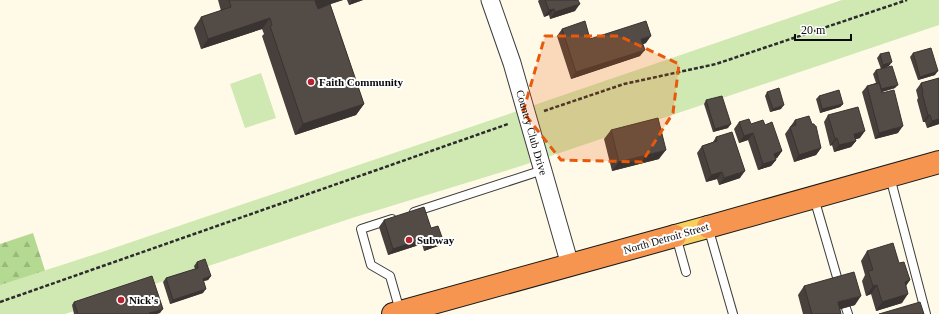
<svg xmlns="http://www.w3.org/2000/svg" width="939" height="314" viewBox="0 0 939 314" font-family="'Times New Roman',serif">
<style>
.forest{fill:url(#forest-firs)}
.park{fill:#d0e8b2}
.lines{fill:none;stroke-linecap:round;stroke-linejoin:round}
.lane-casing{stroke:#3d3d3d;stroke-width:10}
.street-casing{stroke:#3d3d3d;stroke-width:19}
.primary-casing{stroke:#1b1b1b;stroke-width:24}
.highway-casing{stroke:#1b1b1b;stroke-width:24}
.path{stroke:#2c2c2c;stroke-width:2.5;stroke-dasharray:4 2;stroke-linecap:butt}
.lane{stroke:#fff;stroke-width:8}
.street{stroke:#fff;stroke-width:17}
.primary{stroke:#f9ce5d;stroke-width:22}
.highway{stroke:#f5954f;stroke-width:22}
.wall{fill:#47403c}
.shaded-wall{fill:#393431}
.building{fill:#524b46;stroke:#393431}
.marked{fill:#e8590c;fill-opacity:0.2;stroke:#e8590c;stroke-width:3;stroke-dasharray:8 5;stroke-linejoin:round}
.poi-dot{fill:#b9232f;stroke:#fff;stroke-width:1.5}
.labels{text-anchor:middle;dominant-baseline:central;stroke-width:4;stroke-linejoin:round;paint-order:stroke}
.poi-label{font-size:11px;font-weight:bold;fill:#0a0a0a;stroke:#fff;text-anchor:start}
.street-label{font-size:11px;fill:#0a0a0a;stroke:#fff}
</style>
<defs>
<pattern id="forest-firs" width="22" height="20" patternUnits="userSpaceOnUse"><rect width="22" height="20" fill="#b4d991"/><path d="M5 1l3.5 6h-7zM16 11l3.5 6h-7z" fill="#99b97c"/></pattern>
</defs>
<rect width="100%" height="100%" fill="#fff9e7"/>
<path class="forest" d="M33 233 56 305 0 314V244Z"/>
<path class="park" d="M842 0H939V25L521 166 352 218 65 314H0V285L105 251 506 115 546 101Z
M261 73 276 118 245 128 230 84Z"/>
<g class="lines">
<g class="lane-casing">
<path id="lane" d="M890 177 926 314
M814 198 839 284
M414 212 543 170
M392 219 361 229 371 265 390 276 400 311
M708 227 733 314
M676 236 686 272
M846 308 848 314"/>
</g>
<g class="street-casing">
<g id="street">
<path id="s1" d="M490 0 512 63 570 265"/>
</g>
</g>
<g class="primary-casing">
<path id="primary" d="M675 236 708 227"/>
</g>
<g class="highway-casing">
<path id="highway" d="M708 227 939 162
M393 314 675 236"/>
</g>
<path class="path" d="M544 111 624 84 716 64 907 0
M0 302 508 124"/>
<use href="#lane" class="lane"/>
<use href="#street" class="street"/>
<use href="#primary" class="primary"/>
<use href="#highway" class="highway"/>
</g>
<path class="wall" d="M218 0H343L330 4 364 104 356 115 295 135 262 36 264 34 262 29 201 49 194 28 201 17 221 11Z
M347 0H363L349 5Z
M539 0H578L575 11 550 19 549 15 544 17 538 1Z
M562 29 590 39 646 43 643 44 640 56 571 79 557 36Z
M913 53 935 75 918 80 910 57Z
M880 54 889 66 881 69 877 58Z
M876 70 895 88 882 92 898 133 875 139 862 92 867 86 876 83 873 74Z
M939 78V124L927 128 925 122H923L917 100 918 98 916 90 921 83Z
M767 92 781 109 770 112 765 96Z
M819 96 843 104 840 107 820 113 816 99Z
M706 100 728 128 713 132 704 104Z
M828 115 860 138 856 139V141L851 147 834 152 832 145 830 146 824 122Z
M795 120 812 124 821 148 816 155 794 162 785 134Z
M739 122 751 124 765 125 782 151 777 158 775 159 776 160 771 166 758 170 748 140 739 143 734 129Z
M611 130 659 159 612 171 604 139Z
M716 137 740 178 719 185 717 179 706 182 697 153 702 146 713 142Z
M384 220 431 228 443 240 438 246 424 251 422 244 388 255 379 227Z
M867 251 899 263 910 280 906 286 902 303 876 311 871 294 866 296 862 281 865 275 861 261Z
M197 262 211 276 208 280 203 281V293L170 304 163 282 166 278 195 269 194 266Z
M804 286 855 305 840 309 841 314H803L798 295Z
M74 302 160 313 156 314H74L72 305Z"/>
<path class="shaded-wall" d="M318 0H343L307 12 315 1Z
M352 0H363L349 5Z
M580 4 575 11 550 19 555 12Z
M554 9 549 15 544 17 549 10Z
M270 18 262 29 201 49 208 39Z
M651 36 646 43 637 46 641 39Z
M645 50 640 56 571 79 576 72Z
M892 62 889 66 881 69 883 65Z
M938 71 935 75 918 80 920 77Z
M898 85 895 88 878 93 881 89Z
M364 104 356 115 295 135 303 124Z
M843 104 840 107 820 113 822 109Z
M784 105 781 109 770 112 773 109Z
M928 115H930L925 122H923Z
M939 119V124L927 128 932 121Z
M731 124 728 128 713 132 715 129Z
M903 126 898 133 875 139 879 133Z
M865 131 860 138 849 141 854 134Z
M753 133 748 140 739 143 744 136Z
M837 138 832 145 830 146 835 139Z
M856 141 851 147 834 152 839 145Z
M821 148 816 155 794 162 799 155Z
M666 150 659 159 612 171 619 162Z
M782 151 777 158 769 161 774 154Z
M776 160 771 166 758 170 763 164Z
M745 171 740 178 719 185 724 178Z
M722 172 717 179 706 182 711 175Z
M426 238 422 244 388 255 393 249Z
M443 240 438 246 424 251 429 244Z
M211 276 208 280 200 282 203 279Z
M910 280 903 289 905 282Z
M877 285 871 294 866 296 873 286Z
M206 289 203 293 170 304 173 300Z
M908 294 902 303 876 311 882 302Z
M861 296 855 305 831 312 838 302Z
M163 309 160 313 156 314H149V313Z"/>
<path class="building" d="M229 0H318L315 1 318 9 330 4 364 104 303 124 270 26 272 25 270 18 208 39 201 17 231 7Z
M545 0H578L580 4 555 12 554 9 549 10Z
M585 21 590 39 646 21 651 36 641 39 645 50 576 72 562 29Z
M931 48 938 71 920 77 913 53Z
M889 52 892 62 883 65 880 54Z
M892 66 898 85 881 89 876 70Z
M939 78V119L932 121 930 115H928L922 93H923L921 83Z
M878 83 880 84 882 93 894 90 903 126 879 133 867 86Z
M779 88 784 105 773 109 767 92Z
M839 90 843 104 822 109 819 96Z
M722 96 731 124 715 129 706 100Z
M858 107 865 131 854 134 856 141 839 145 837 138 835 139 828 115Z
M809 116 812 124H814L815 126H816L821 148 799 155 790 127 796 125 795 120Z
M658 118 666 150 619 162 611 130Z
M749 119 751 124 763 120 765 125 772 122 782 151 774 154 776 160 763 164 753 133 744 136 739 122Z
M732 132 745 171 724 178 722 172 711 175 702 146 717 141 716 137Z
M424 207 431 228 438 226 443 240 429 244 426 238 393 249 384 220Z
M893 243 899 263 904 262 910 280 905 282 908 294 882 302 877 285 873 286 868 271 873 270 867 251Z
M205 259 211 276 203 279 206 289 173 300 166 278 198 268 197 262Z
M854 272 861 296 838 302 841 314H812L804 286Z
M152 276 163 309 149 313 150 314H78L74 302Z
M920 302 924 314H879Z"/>
<path class="marked" d="M545 36H619L679 64 673 113 642 162 561 160 523 112Z"/>
<g class="poi-dot">
<circle cx="311" cy="82" r="4"/>
<circle cx="409" cy="240" r="4"/>
<circle cx="121" cy="300" r="4"/>
</g>
<g class="labels">
<g class="poi-label">
<text x="319" y="82">Faith Community</text>
<text x="417" y="240">Subway</text>
<text x="129" y="300">Nick's</text>
</g>
<g class="street-label">
<text stroke="none"><textPath href="#s1" startOffset="139">Country Club Drive</textPath></text>
<text transform="translate(666 238) rotate(-16)">North Detroit Street</text>
</g>
</g>
<path d="M795 34v6h56v-6" fill="none" stroke="#0a0a0a" stroke-width="2"/>
<text x="801" y="34" font-size="12" fill="#0a0a0a" stroke="#ffffff" stroke-width="3" paint-order="stroke">20 m</text>
</svg>
